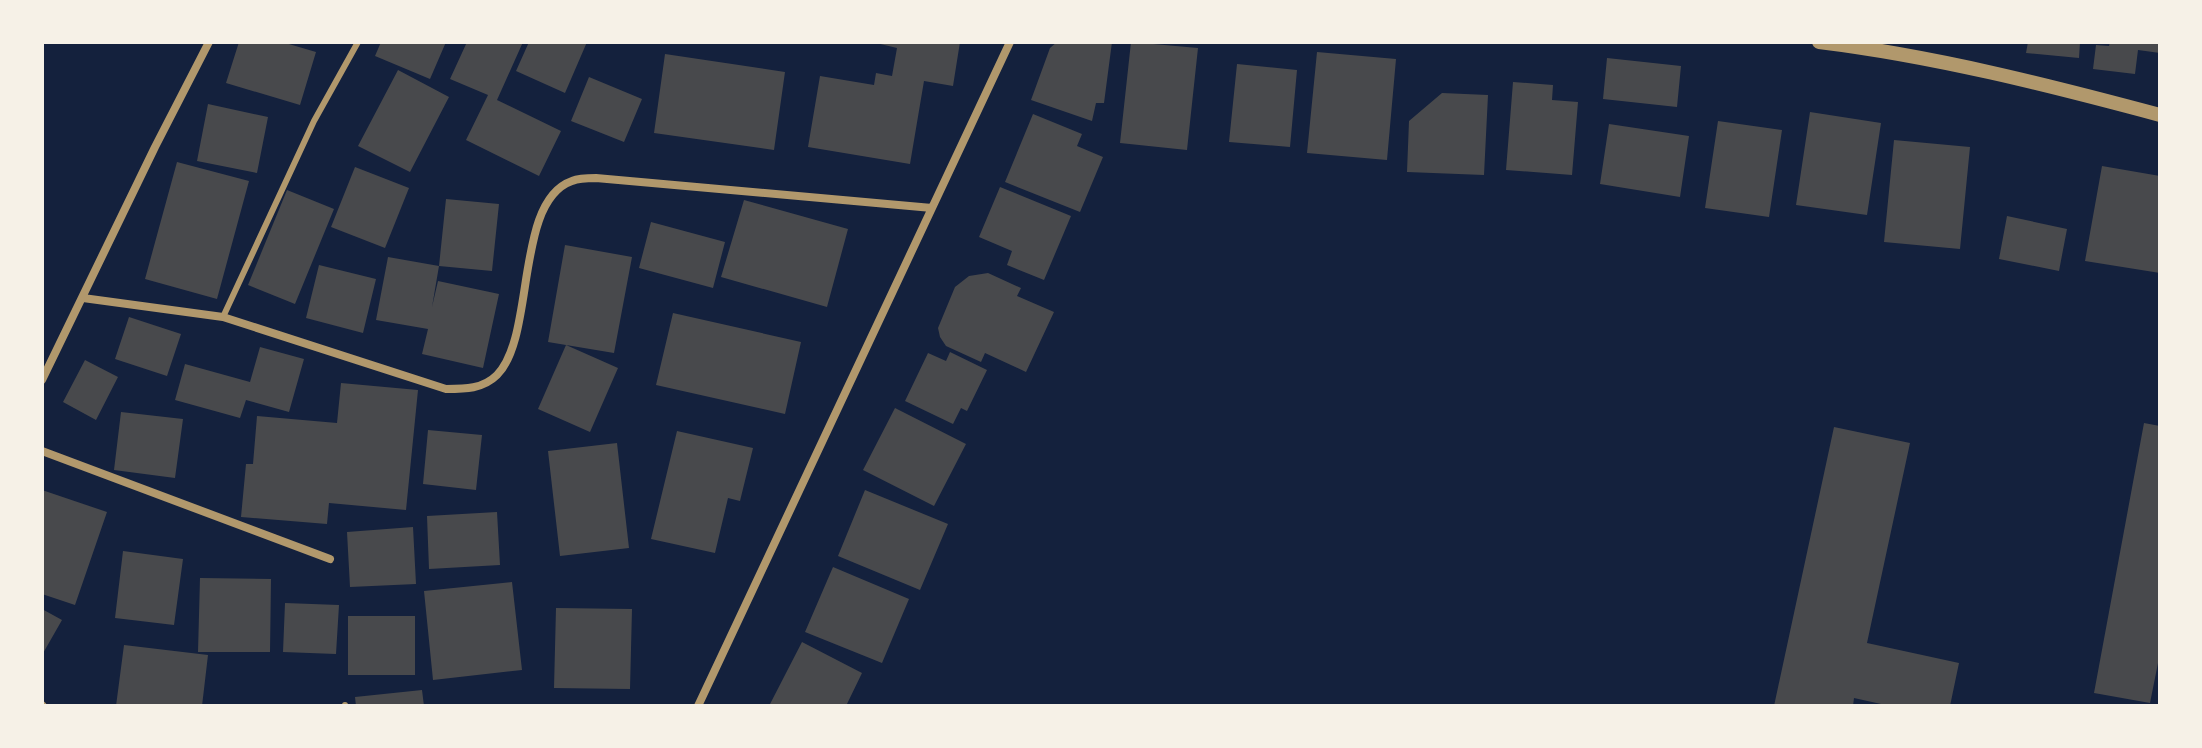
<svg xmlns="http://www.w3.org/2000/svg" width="2202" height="748" viewBox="0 0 2202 748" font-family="Georgia,serif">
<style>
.building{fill:#48494c}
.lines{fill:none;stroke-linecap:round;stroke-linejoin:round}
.service{stroke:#b1986c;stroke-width:6}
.minor{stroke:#b1986c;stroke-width:8}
.tertiary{stroke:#b1986c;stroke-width:14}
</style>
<rect width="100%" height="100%" fill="#14213d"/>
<path class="building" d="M239 42H282L316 52 300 105 226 83Z
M381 42H446L430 79 375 56Z
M467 42H523L497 100 561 131 539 176 466 140 488 95 450 79Z
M529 42H587L565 93 516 71Z
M872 42H960L953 86 924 81 910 164 808 147 820 76 874 85 876 73 892 76 897 48Z
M1057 42H1112L1104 103H1096L1092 121 1031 100 1050 48Z
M1131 42 1198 48 1187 150 1120 143Z
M2028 42H2080L2079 58 2026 53Z
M2110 42H2160V53L2138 50 2135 74 2093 69 2096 45 2109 46Z
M1317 52 1396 59 1387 160 1307 153Z
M665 54 785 72 774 150 654 133Z
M1607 58 1681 66 1677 107 1603 99Z
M1237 64 1297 70 1290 147 1229 142Z
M398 70 449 97 410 172 358 146Z
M589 77 642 99 624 142 571 121Z
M1513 82 1553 85 1552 100 1578 102 1572 175 1506 170Z
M1442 93 1488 95 1484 175 1407 172 1409 121Z
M208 104 268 117 257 173 197 161Z
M1810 112 1881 123 1867 215 1796 205Z
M1033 114 1082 134 1077 146 1103 157 1080 212 1005 182Z
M1718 121 1782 130 1769 217 1705 208Z
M1609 124 1689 136 1680 197 1600 184Z
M1894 140 1970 147 1960 249 1884 242Z
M177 162 249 181 217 299 145 279Z
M2102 166 2160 176V273L2085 261Z
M355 167 409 188 385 248 331 227Z
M1000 187 1071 216 1044 280 1007 265 1012 251 979 237Z
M287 190 334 209 295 304 248 285Z
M446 199 499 204 492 271 439 266Z
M744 200 848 229 827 307 721 277Z
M2007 216 2067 229 2059 271 1999 259Z
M651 222 725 242 713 288 639 268Z
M565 245 632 257 614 353 548 342Z
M388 257 439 266 432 307 438 281 499 294 483 368 422 354 428 329 376 320Z
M319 265 376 279 363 333 306 318Z
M988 273 1021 288 1017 296 1054 312 1026 372 985 353 981 362 946 346 940 337 938 328 955 287 969 276Z
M673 313 801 342 785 414 656 385Z
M129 317 181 334 167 376 115 359Z
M566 345 618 368 590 432 538 409Z
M260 347 304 359 289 412 246 400 240 418 175 400 185 364 250 382Z
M950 352 987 370 967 411 961 408 953 424 905 401 928 353 946 361Z
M85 360 118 377 96 420 63 402Z
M341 383 418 390 406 510 329 503 327 524 241 517 246 464H253L257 416 337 423Z
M895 408 966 444 934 506 863 470Z
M121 412 183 419 175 478 114 470Z
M2144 423 2160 426V653L2150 703 2094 693Z
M1834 427 1910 443 1867 643 1959 663 1950 706H1890L1854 698 1853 706H1774Z
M428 430 482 435 476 490 423 484Z
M677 431 753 448 740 501 728 498 715 553 651 539Z
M617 443 629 548 560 556 548 451Z
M42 490 107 512 75 605 42 594Z
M865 490 948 524 920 590 838 556Z
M497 512 500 565 429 569 427 516Z
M413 527 416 584 350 587 347 532Z
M123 551 183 559 174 625 115 618Z
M833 567 909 599 882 663 805 632Z
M200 578 271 579 270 652H198Z
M512 582 522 670 433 680 424 591Z
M285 603 339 605 336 654 283 652Z
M556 608 632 609 630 689 554 688Z
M42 609 62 620 42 655Z
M348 616H415V675H348Z
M802 642 862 673 846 706H769Z
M124 645 208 655 202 706H116Z
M422 690 424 706H356L355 697Z"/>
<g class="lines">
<path class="service" d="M223 317 314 121 358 42
M345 705V706"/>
<path class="minor" d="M83 298 223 317 446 389C465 389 483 389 497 375 536 336 514 201 572 181 579 178 589 178 596 178L932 208
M42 380 155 147 209 42
M42 451 330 559
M42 705 43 706
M698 706 1010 42"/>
<path class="tertiary" d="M1819 42C1934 56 2048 85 2160 115"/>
</g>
<rect width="2202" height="748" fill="none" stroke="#f6f1e7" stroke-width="88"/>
</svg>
